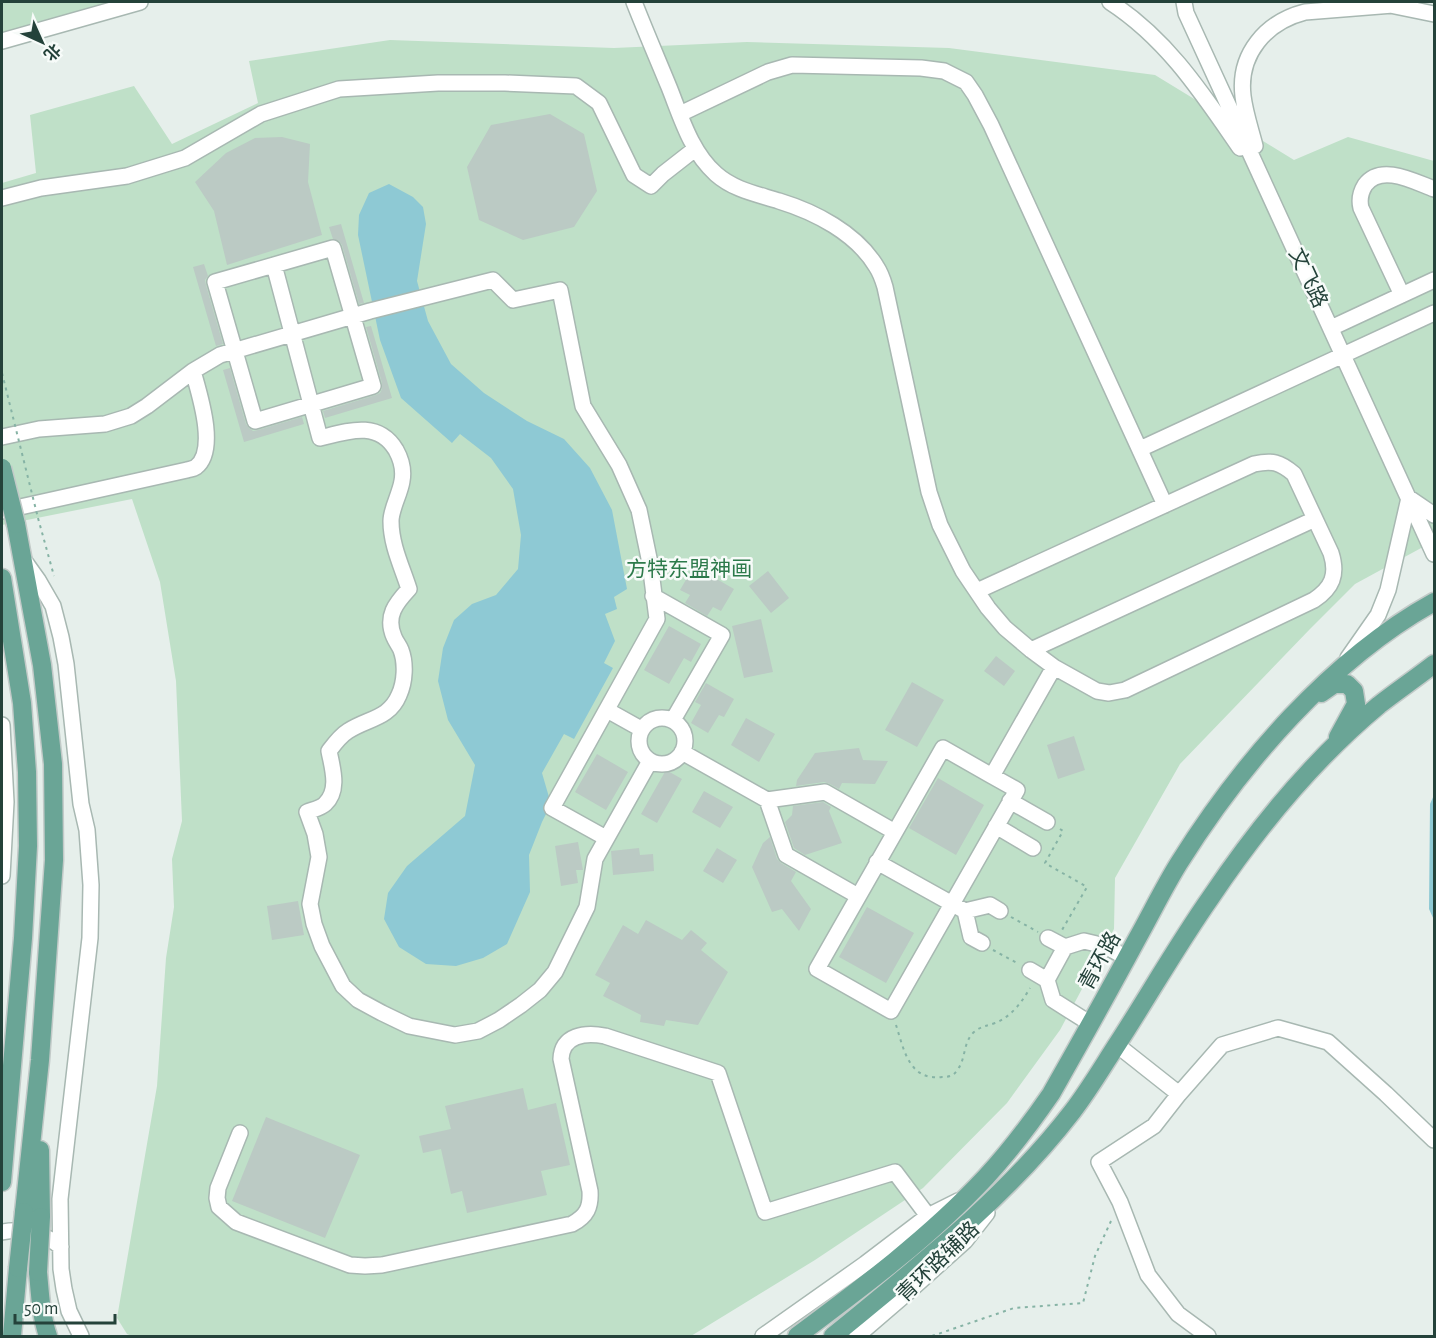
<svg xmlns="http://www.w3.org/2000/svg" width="1436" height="1338" viewBox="0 0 1436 1338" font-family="'Alegreya Sans','Noto Sans SC',sans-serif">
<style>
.green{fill:#bfe0c8}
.water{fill:#8ec9d4}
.building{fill:#bbcac4}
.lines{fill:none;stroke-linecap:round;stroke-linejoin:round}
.minor-casing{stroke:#a8b8b2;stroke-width:18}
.major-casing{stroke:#c2cac8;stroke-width:21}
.path{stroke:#86b3a5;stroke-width:2;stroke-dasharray:3 4.5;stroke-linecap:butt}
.minor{stroke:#fff;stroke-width:15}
.major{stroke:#6aa596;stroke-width:18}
.major-bridge-casing{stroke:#c2cac8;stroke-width:21;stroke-linecap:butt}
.path-bridge{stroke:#86b3a5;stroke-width:2;stroke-dasharray:3 4.5;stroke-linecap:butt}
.major-bridge{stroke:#6aa596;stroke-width:18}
.labels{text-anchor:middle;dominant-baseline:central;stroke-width:5;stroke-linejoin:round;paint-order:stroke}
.street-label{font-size:21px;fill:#24423a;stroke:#f7fbf9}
.park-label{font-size:21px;fill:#2d7a4b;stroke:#f7fbf9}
</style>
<rect width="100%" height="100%" fill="#e6efeb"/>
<path class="green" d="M2 2H140L2 41Z
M390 40 614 48 747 42 949 48 1155 75 1294 160 1348 137 1434 161V541L1355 584 1310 629 1180 764 1115 878 1114 929 1105 946 1060 1030 1007 1103 923 1188 815 1260 691 1336H132L127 1334 117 1318 157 1086 166 958 174 907 172 859 182 821 176 681 160 582 132 499 2 525V183L36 173 30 115 134 86 172 144 258 103 249 61Z"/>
<path class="water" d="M389 184 413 197 423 207 426 224 417 281 428 321 451 364 484 393 527 421 564 439 590 468 612 510 627 589 614 597 617 609 605 614 615 641 604 663 613 668 574 739 564 734 542 773 551 804 542 822 529 855 530 892 507 944 483 958 456 966 426 964 399 947 384 919 388 893 407 866 465 816 475 765 448 720 438 681 443 648 454 620 472 604 496 595 518 569 521 535 513 489 491 458 460 434 452 443 401 398 380 340 358 235 359 215 369 193Z
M1434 795V920L1429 909 1430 804Z"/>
<path class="building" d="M550 114 584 134 597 191 574 227 523 240 479 220 467 167 491 125Z
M282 137 310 144 308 182 322 235 227 265 214 211 195 182 226 153 255 138Z
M341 224 364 303 359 304 342 245 339 241 333 239 329 227Z
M204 264 208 276 205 280 206 285 223 344 216 346 193 267Z
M371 326 392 398 325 418 323 411 376 395 380 393 382 389V383L366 327Z
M230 368 246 424 249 428 253 431 258 430 302 417 304 424 244 442 223 370Z
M694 566 734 589 721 611 713 607 707 616 685 603 690 595 680 590Z
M768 571 789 598 771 613 749 586Z
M761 619 773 672 744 678 732 626Z
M669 626 701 644 691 662 684 658 669 684 644 670Z
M996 656 1015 671 1004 686 984 671Z
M912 682 944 700 917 747 885 730Z
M706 683 734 699 724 717 719 715 708 733 691 723 701 705 695 702Z
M746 718 775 734 759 762 731 745Z
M1074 736 1085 770 1058 779 1047 745Z
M859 748 863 760 888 761 875 784 842 783 839 789 830 784 824 782 796 786 797 780 815 753Z
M597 754 628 772 606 810 575 792Z
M666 770 682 779 657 823 641 814Z
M938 778 984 805 956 855 909 828Z
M704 791 733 807 720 828 692 812Z
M823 802 831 807 829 811 842 843 805 855 794 848 785 822 792 815 793 806Z
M770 837 777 859 781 863 796 872 791 881 811 909 799 931 782 909 772 912 752 867 763 843Z
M578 842 583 870H576L578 883 561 886 555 846Z
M639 848 640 855 653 854 654 871 613 875 611 851Z
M717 848 737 860 723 883 703 871Z
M298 901 304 935 272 940 267 906Z
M867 907 914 933 886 983 839 957Z
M646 920 682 940 691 930 707 943 701 950 728 972 698 1025 666 1020 664 1026 640 1022 641 1015 603 996 610 983 595 975 623 925 638 934Z
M523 1088 528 1110 556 1103 570 1165 541 1171 547 1195 467 1213 462 1191 451 1194 441 1149 423 1153 419 1136 451 1129 445 1106Z
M266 1117 360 1155 325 1238 232 1201Z"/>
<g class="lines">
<g class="minor-casing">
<path id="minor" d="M634 2C645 30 657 58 669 87 681 117 691 152 716 174 734 190 757 194 779 201 815 212 856 233 876 266 880 272 883 280 885 287L929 492 940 525 963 571 988 608 1005 628 1031 650 1054 667 1097 691 1109 693 1125 690 1314 600C1332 588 1338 575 1331 553L1294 474C1280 462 1272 460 1254 464L977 591
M1110 2C1167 39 1202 93 1240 148
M1184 2 1186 13 1434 554
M1385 4 1434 14
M2 41 140 2
M680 114 768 72 792 65 921 68 944 71 966 82 975 95 991 125 1165 505
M1255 146C1251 130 1245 113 1243 96 1238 54 1266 22 1305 12L1393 5
M2 198 41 188 127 176 185 158 261 114 339 89 438 83H505L576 86 599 103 634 175 651 186 663 174 695 149
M333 248 373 386 255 421 215 282Z
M274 265 320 438C348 431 378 420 396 450 401 459 404 470 402 481 400 494 391 509 391 521 391 545 402 567 409 589 396 603 385 616 394 637 396 642 399 645 401 650 406 663 405 682 399 695 389 719 368 718 348 731 340 736 335 743 329 751 332 767 340 790 325 804 321 808 312 810 307 812L315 834 319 857 310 904 314 924 322 946 343 986 358 1000 382 1013 409 1026 455 1035 478 1031 499 1020 521 1005 540 990 555 972 587 907 595 859 650 761
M1402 295 1361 208C1359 200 1360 193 1365 185 1381 163 1415 182 1434 189
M1331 328 1434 280
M2 437 39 429 105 424 131 416 147 406 193 371 220 355 370 311 493 280 513 300 560 290 583 406 619 465 639 510 650 563 657 619 552 808 606 838
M1140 449 1434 313
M1409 498 1434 515
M2 511 187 470C190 469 193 469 196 467 218 450 199 393 193 371
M23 559 38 580 53 606 61 637 66 664 81 804 87 830 91 885 90 938 60 1199 61 1269 64 1289 69 1311 81 1336
M653 596 722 635 673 720
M1031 650 1315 519
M1348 658 1378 615 1388 590 1409 498
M607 710 641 729
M639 741a23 23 0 1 1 46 0a23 23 0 1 1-46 0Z
M2 725 6 802 2 876
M682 752 767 800
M992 776 1017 790 891 1011 817 969 943 748 992 776 1054 667
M1010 801 1047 822
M996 826 1033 848
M877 862 965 911
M858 896 786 855 767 800 825 792 895 832
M1048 938 1065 947
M982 943 971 937 965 911 990 905 1000 911
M1030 970 1047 980
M1091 1024 1053 1000 1047 980 1065 947 1084 941 1105 946 1127 958
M1117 1045 1179 1094 1154 1126 1099 1162 1120 1202 1148 1275 1178 1314 1208 1336
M1179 1094 1222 1045 1278 1028 1328 1042 1386 1094 1434 1140
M240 1133 218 1188 217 1198 219 1207 236 1222 350 1265 365 1266 382 1265 572 1224C587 1216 591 1207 590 1191L561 1059C562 1035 585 1032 605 1036L718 1073 765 1212 895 1172 928 1216
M2 1232C23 1228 44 1233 61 1247
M763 1336 865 1264 928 1216 958 1201
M857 1336 907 1293 965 1241 987 1213"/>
</g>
<g class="major-casing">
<path id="major" d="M16 524 42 665 53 764 54 860 40 1060 24 1212
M2 578 22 703 27 772 28 846 23 938 2 1182
M1321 693 1334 684H1347L1354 691 1356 704 1338 737
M40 1150 41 1217
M38 1272C40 1294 41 1316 48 1336
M12 1336 18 1268
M797 1336C863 1287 930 1237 986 1177 1010 1151 1031 1123 1051 1094 1080 1043 1109 991 1137 939 1151 914 1164 887 1179 863 1241 764 1331 659 1434 602
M833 1336C917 1267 1005 1199 1072 1112 1089 1090 1103 1066 1118 1043 1149 995 1178 944 1211 897 1258 827 1314 759 1379 705 1397 691 1416 678 1434 664"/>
</g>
<path class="path" d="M38 518 54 576
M1060 829 1063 831 1045 863 1087 887 1062 930
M1011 917 1038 932
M993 950 1017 963
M896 1025C904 1050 909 1081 942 1077 949 1077 954 1076 958 1069 966 1058 963 1042 974 1032 981 1026 987 1026 995 1023 1011 1017 1022 1002 1030 988
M932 1336 1014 1308 1083 1303 1095 1256 1111 1221"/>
<use href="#minor" class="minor"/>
<use href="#major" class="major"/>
<g class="major-bridge-casing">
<path id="major-bridge" d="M2 468 16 524
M18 1268 24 1212
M38 1272 41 1217"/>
</g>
<path class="path-bridge" d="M2 373 38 518"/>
<use href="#major-bridge" class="major-bridge"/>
</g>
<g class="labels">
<g class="street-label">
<text transform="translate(1308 278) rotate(65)">文飞路</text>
<text transform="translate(1100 961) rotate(-61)">青环路</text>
<text transform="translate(938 1262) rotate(-44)">青环路辅路</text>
</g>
<g class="park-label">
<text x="689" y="569">方特东盟神画</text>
</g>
</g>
<rect width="1436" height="1338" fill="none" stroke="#24423a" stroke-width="6"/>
<g transform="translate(42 42) rotate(135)" stroke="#f7fbf9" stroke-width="4.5" paint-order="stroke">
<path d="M0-4.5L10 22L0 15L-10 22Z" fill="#24423a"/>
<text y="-9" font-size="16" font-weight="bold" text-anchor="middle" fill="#24423a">北</text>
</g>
<path d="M15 1314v9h100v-9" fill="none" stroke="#24423a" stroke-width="3"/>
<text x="24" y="1314" font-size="18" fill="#24423a" stroke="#f7fbf9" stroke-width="4.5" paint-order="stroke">50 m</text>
</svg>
